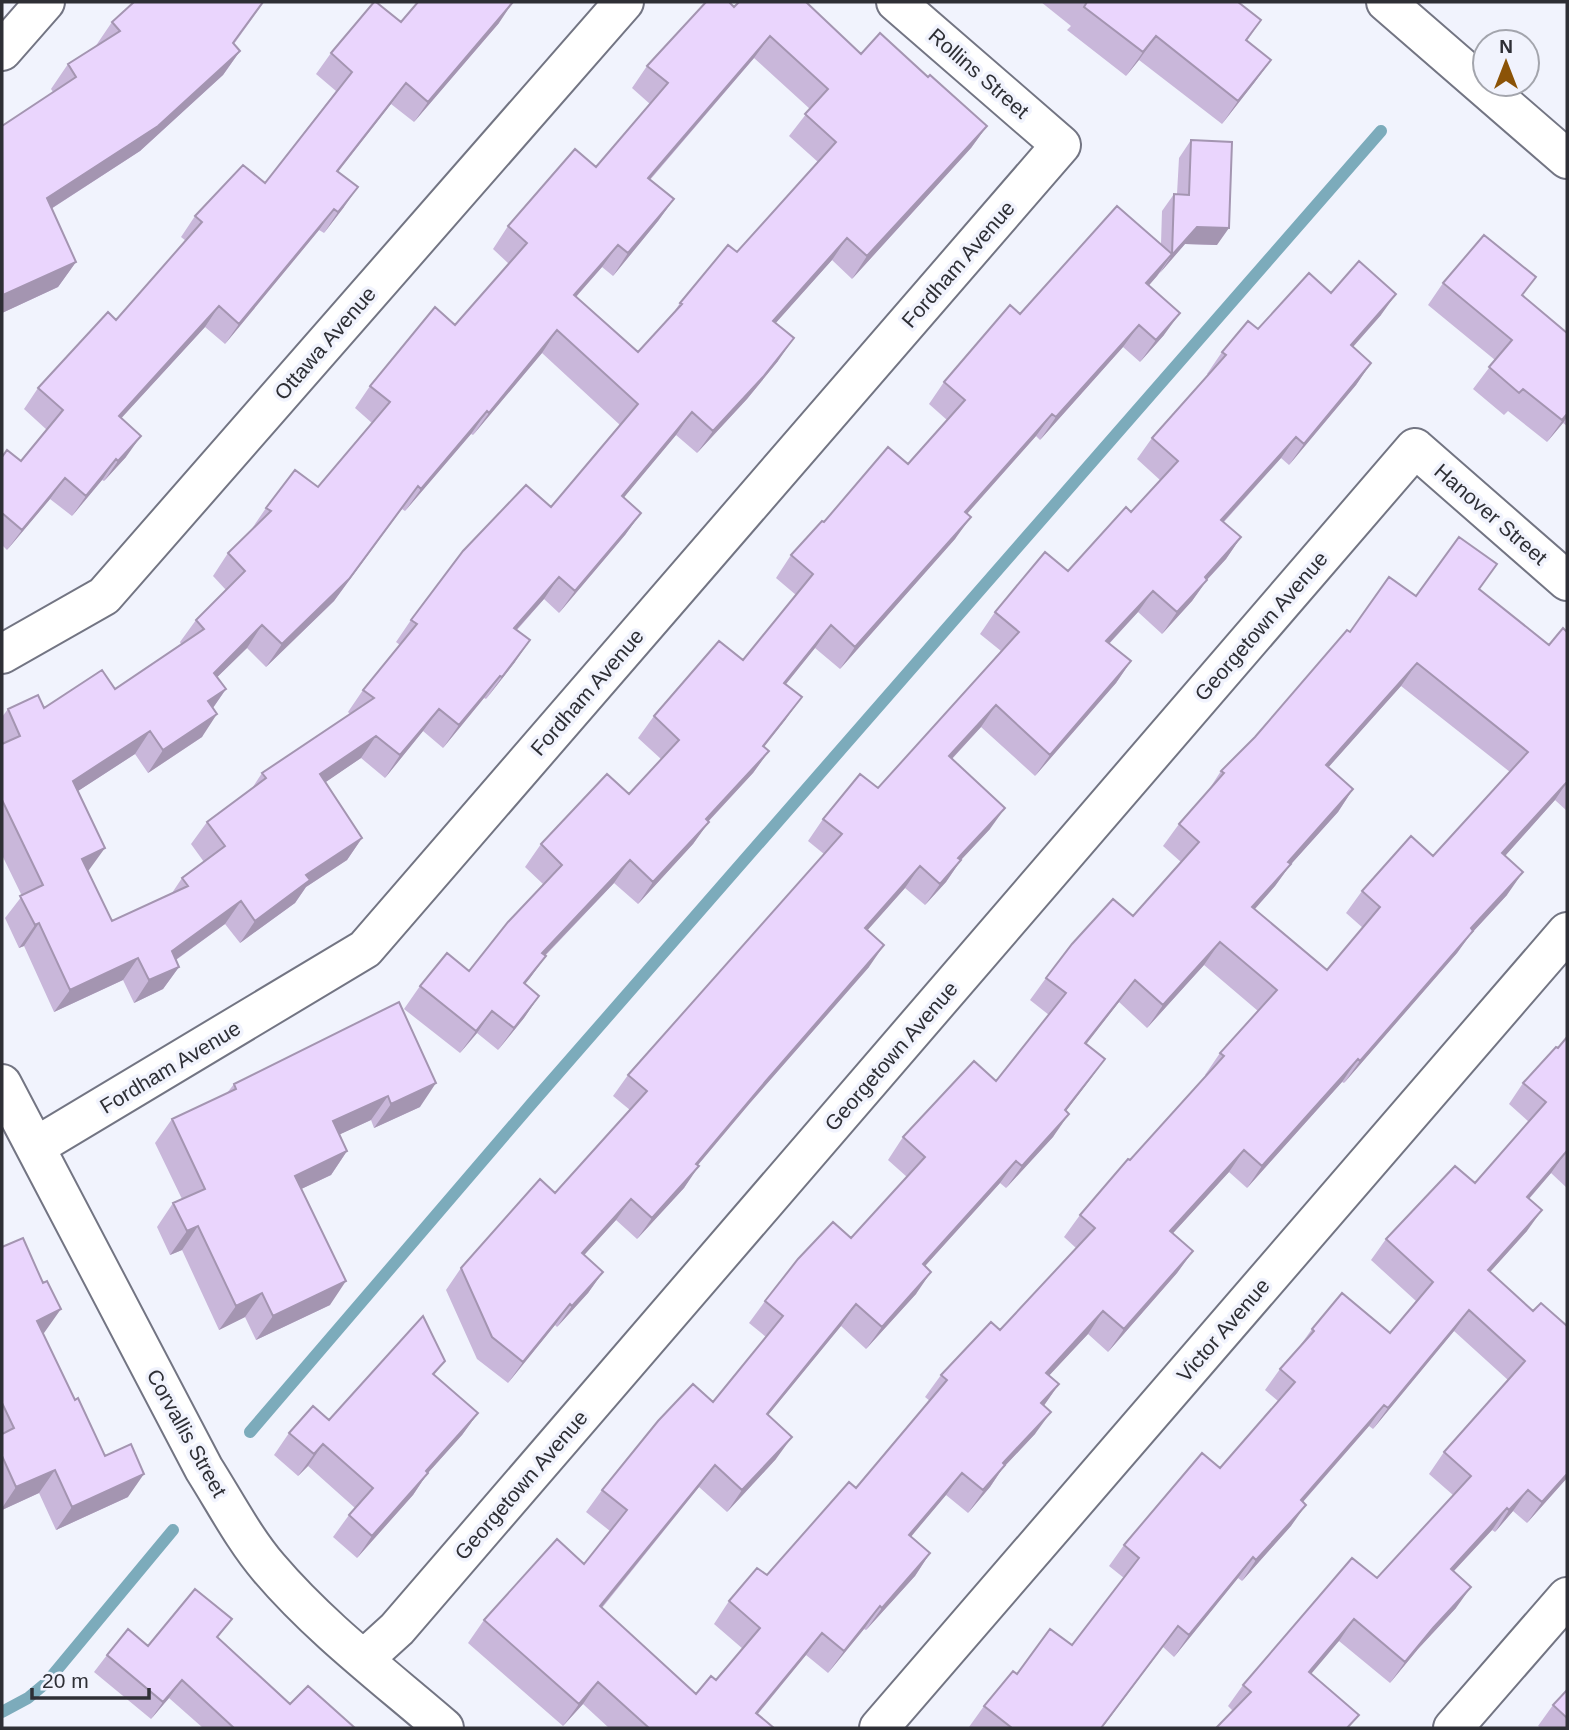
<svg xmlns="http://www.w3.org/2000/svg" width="1569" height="1730" viewBox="0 0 1569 1730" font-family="Helvetica,sans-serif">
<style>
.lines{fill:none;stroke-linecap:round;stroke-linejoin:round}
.stream{stroke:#7cabbb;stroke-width:12}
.minor-casing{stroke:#737583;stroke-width:42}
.highway-casing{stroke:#737583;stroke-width:42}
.minor{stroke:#fff;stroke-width:38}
.highway{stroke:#fff;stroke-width:38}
.wall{fill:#c9b7da;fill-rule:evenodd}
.shaded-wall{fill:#a495b1}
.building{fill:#ead5fd;stroke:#a495b1;stroke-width:2;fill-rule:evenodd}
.labels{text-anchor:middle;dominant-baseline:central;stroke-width:7;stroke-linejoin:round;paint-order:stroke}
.street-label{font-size:21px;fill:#2e2f35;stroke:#f1f3fd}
</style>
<rect width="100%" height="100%" fill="#f1f3fd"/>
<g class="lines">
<path class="stream" d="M250 1432 533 1102 1381 131
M2 1712 28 1698 46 1683 173 1530"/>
<g class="minor-casing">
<path id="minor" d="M2 51 45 2
M2 654 104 596 624 2
M2 1084 204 1469C225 1502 244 1539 269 1568 320 1628 385 1677 444 1728
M35 1147 365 949 1061 145 896 2
M364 1659 397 1629 1415 448 1567 581
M879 1728 1567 932
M1453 1728 1567 1597"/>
</g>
<g class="highway-casing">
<path id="highway" d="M1386 2 1567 159"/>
</g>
<use href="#minor" class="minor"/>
<use href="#highway" class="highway"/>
</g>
<path class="wall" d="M264 2 234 44 240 51 223 75 140 151 51 209 76 262 58 287 2 313V126L53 92 51 89 68 64 95 47 112 22Z
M1041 2H1238L1261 20 1247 41 1271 60 1254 83 1222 124 1139 60 1126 76 1067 30 1071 26Z
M734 7 928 77 987 126 971 148 852 279 832 260 775 323 778 361 747 399 697 453 676 435 623 498 641 513 625 535 559 613 544 599 517 630 515 662 486 699 484 698 443 748 423 731 385 778 361 758 325 782 362 838 347 860 306 887 295 903 240 943 225 924 176 960 179 967 163 989 134 1003 123 980 54 1012 24 946 19 948 5 918 22 896 2 855V717L8 709 44 708 115 689 181 644 180 642 196 620 226 590 213 576 228 553 252 531 251 530 266 508 318 487 372 423 355 408 370 386 455 325 509 264 493 249 508 226 596 167 650 104 632 88 647 66ZM754 58 810 109 789 136 818 162 737 252 680 303 672 315 638 352 576 297 602 267 613 276 658 221 674 199 650 180ZM542 353 620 425 551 507 411 620 396 642 400 645 363 690 348 712 350 714 262 773 251 790 207 822 191 844 204 862 182 878 172 893 112 921 88 871 89 870 78 791 135 754 148 773 202 737 213 708 226 689 217 677 247 648 266 667 334 601 402 509 405 511 471 434 473 435Z
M401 22 499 23 414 122 391 104 338 172 344 207 324 233 319 230 225 344 205 327 121 418 126 457 104 481 102 480 72 516 50 499 7 550 2 545V457L21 461 47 430 24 409 38 388 116 320 186 241 181 237 195 216 265 183 336 91 316 74 331 53Z
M1191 140 1217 245 1185 244 1149 285 1164 335 1140 362 1123 347 1040 440 1036 436 967 514 955 539 840 669 815 648 786 684V719L764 747 769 751 753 773 708 822 693 844 638 904 614 883 545 956H546L525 984 539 996 524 1018 498 1050 477 1033 460 1053 404 1009 420 986 469 971 543 884 525 867 541 844 629 794 661 759 638 738 654 716 743 660 796 595 776 578 791 555 824 522 908 464 947 420 929 404 944 382 1020 314 1161 244 1162 211 1174 194H1177L1179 158Z
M1443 283 1523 296 1567 333V426L1563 423 1547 442 1508 411 1504 415 1473 389 1495 360 1428 305Z
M1331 293 1381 315 1353 347 1371 363 1356 385 1289 465 1281 458 1224 522 1241 537 1226 559 1207 580 1192 601 1162 634 1138 612 1109 644 1131 661 1116 683 1035 776 981 727 952 759 990 829 961 860 946 882 925 905 905 888 867 930 869 967 750 1103 698 1165 684 1188 637 1239 616 1220 584 1255 603 1272 588 1293 557 1327 555 1325 508 1383 477 1359 446 1290 461 1268 555 1193 630 1110 613 1096 628 1075 824 854 808 841 823 819 878 788 1001 651 980 634 995 612 1068 571 1131 512 1160 480 1137 459 1152 438 1209 375 1207 374 1222 352 1258 329Z
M1479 590 1549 645 1567 632V811L1555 800 1505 856 1507 895 1470 935 1457 953 1344 1083 1342 1082 1247 1188 1229 1172 1172 1234 1193 1251 1177 1273 1108 1352 1088 1334 1049 1375 1059 1384 1044 1405 1035 1434 1002 1469 990 1487 968 1513 946 1495 911 1536 930 1553 915 1576 866 1630 864 1629 828 1673 806 1655 757 1715 774 1728H609L583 1704 563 1726 468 1643 484 1620 584 1564 610 1531 586 1512 602 1490 713 1402 766 1337 749 1323 765 1301 851 1238 907 1177 888 1160 903 1137 996 1081 1049 1015 1030 1000 1046 978 1133 916 1181 862 1163 846 1179 824 1206 794 1221 771 1255 737 1350 632 1416 596ZM1401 686 1510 772 1433 856 1362 891 1346 913 1363 928 1327 970 1255 909 1275 886 1291 864 1338 812 1353 789 1328 767ZM1204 965 1258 1011 1220 1053 1205 1075 1206 1076 1080 1215 1064 1237 1076 1248 1000 1330 941 1375 925 1397 930 1401 856 1488 767 1575 729 1601 714 1624 743 1649 716 1680 696 1694 602 1608 699 1487 727 1512 776 1459 768 1415 841 1326 866 1349 916 1294 925 1266 1000 1183 1006 1188 1053 1137 1066 1111 1105 1059 1086 1044 1119 1002 1147 1028Z
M399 1002 420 1107 374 1128 371 1120 340 1134 347 1151 331 1175 301 1189 330 1305 256 1340 245 1317 219 1330 182 1250 170 1255 157 1227 173 1203 182 1199 155 1143 172 1119 227 1093 234 1084Z
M1567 1037V1188L1551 1173 1529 1199 1527 1231 1490 1272 1533 1311 1567 1478 1527 1523 1513 1511 1495 1532 1492 1530 1454 1571 1456 1608 1418 1649 1390 1683 1339 1641 1233 1711 1228 1706 1243 1685 1377 1578 1453 1495 1429 1474 1444 1452 1508 1380 1454 1331 1373 1429 1369 1426 1303 1502 1291 1526 1242 1581 1238 1578 1174 1657 1163 1647 1102 1728H970L969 1727 984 1706 1017 1674 1072 1645 1124 1578 1109 1566 1124 1545 1220 1468 1278 1401 1265 1390 1280 1369 1297 1350 1312 1329 1390 1333 1416 1301 1371 1260 1386 1239 1475 1183 1529 1122 1509 1104 1523 1083 1558 1048Z
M2 1247 44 1333 43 1334 75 1400 128 1497 56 1530 39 1493 2 1510Z
M445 1361 434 1375 478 1413 462 1435 427 1474 413 1495 357 1558 333 1537 349 1515 355 1508 308 1466 298 1476 274 1455 289 1433 329 1420Z
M219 1638 290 1704 355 1728H203L169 1698 151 1719 94 1672 107 1655 148 1646Z
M1567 1690V1728H1541L1538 1726 1553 1705Z"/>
<path class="shaded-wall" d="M513 2 499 23 414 122 428 102Z
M770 36 754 58 632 200 648 178Z
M1156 36 1139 60 1126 76 1143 52Z
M240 51 223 75 140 151 29 223 47 198Z
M1271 60 1254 83 1222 124 1238 101Z
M406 83 391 104 322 192 337 171Z
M987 126 971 148 852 279 867 256Z
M358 187 344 207 324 233 338 212Z
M674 199 658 221 613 276 628 253Z
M334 209 319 230 225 344 239 324Z
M1197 227 1229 228 1217 245 1185 244 1160 273 1172 255Z
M847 238 832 260 757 344 773 321Z
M618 245 602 267 558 317 574 295Z
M1172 254 1157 276 1131 306 1146 283Z
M76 262 58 287 2 313 3 295Z
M1396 294 1381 315 1336 366 1351 345Z
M219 306 205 327 105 436 119 416Z
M1180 313 1164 335 1140 362 1156 340Z
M1139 325 1123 347 1040 440 1056 417Z
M557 330 542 353 473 435 489 413Z
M794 338 778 361 747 399 697 453 713 431Z
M1371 363 1356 385 1289 465 1304 444Z
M487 411 471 434 405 511 421 489Z
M692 412 676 435 606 519 622 496Z
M1052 414 1036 436 949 534 965 512Z
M1567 414V417L1563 423 1547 442Z
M141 436 126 457 104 481 118 461Z
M1296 437 1281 458 1206 541 1221 520Z
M116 459 102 480 72 516 86 496Z
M65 478 50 499 7 550 22 530Z
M418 486 334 601 266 667 282 644Z
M641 513 625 535 559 613 575 591Z
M971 517 955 539 840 669 855 647Z
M1241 537 1226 559 1189 599 1205 577Z
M559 577 544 599 498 650 514 628Z
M1207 580 1192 601 1162 634 1177 612Z
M1153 591 1138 612 1091 663 1106 641Z
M262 625 247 648 199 695 214 673Z
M831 625 815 648 769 705 784 683Z
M530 640 515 662 486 699 502 677Z
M1131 661 1116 683 1035 776 1050 755Z
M1417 663 1401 686 1310 788 1326 765Z
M500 676 484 698 443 748 459 725Z
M226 689 210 712 208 701Z
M802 697 786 719 747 768 763 746Z
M996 705 981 727 934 778 949 756Z
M439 709 423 731 385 778 400 755Z
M217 714 202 737 148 773 163 750Z
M150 731 135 754 58 804 73 781Z
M376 736 361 758 304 797 320 774Z
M769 751 753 773 690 841 706 819Z
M1567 782 1555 800 1487 876 1502 853Z
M1353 789 1338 812 1275 882 1291 864 1275 886 1237 929 1252 907 1288 862Z
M1005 808 990 829 943 879 958 858Z
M709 822 693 844 638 904 653 882Z
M362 838 347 860 306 887 295 903 240 943 255 921 306 875Z
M105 848 89 870 66 881 82 859Z
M630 860 614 883 526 975 542 953Z
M961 860 946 882 925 905 940 884Z
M920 866 905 888 850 950 865 928Z
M1523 872 1507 895 1470 935 1457 953 1344 1083 1360 1061 1471 928Z
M241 901 225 924 156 974 172 951Z
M39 923 24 946 19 948 35 925Z
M1220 942 1204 965 1147 1028 1163 1005Z
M884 945 869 967 750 1103 681 1185 696 1164 765 1082Z
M546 956 530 978 508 1005 524 983Z
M138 958 123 980 54 1012 70 990Z
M179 967 163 989 134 1003 149 980Z
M1135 980 1119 1002 1070 1065 1085 1043Z
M539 996 524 1018 498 1050 514 1028Z
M492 1011 477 1033 460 1053 476 1031Z
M1105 1059 1089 1081 1049 1133 1065 1110Z
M1358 1059 1342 1082 1247 1188 1262 1166Z
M436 1083 420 1107 374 1128 391 1104Z
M388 1096 371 1120 317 1145 333 1121Z
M1069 1114 1053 1137 1006 1188 1022 1166Z
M1244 1150 1229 1172 1154 1254 1170 1231Z
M347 1151 331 1175 278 1200 295 1176Z
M1566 1152 1551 1173 1512 1218 1527 1197Z
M1016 1161 1000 1183 907 1286 923 1264Z
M699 1166 684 1188 637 1239 652 1218Z
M631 1199 616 1220 567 1274 582 1253Z
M1542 1210 1527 1231 1473 1291 1488 1270Z
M198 1226 182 1250 170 1255 187 1231Z
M1193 1251 1177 1273 1108 1352 1124 1329Z
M603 1272 588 1293 557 1327 572 1306Z
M931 1272 916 1294 866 1349 882 1327Z
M346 1281 330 1305 256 1340 273 1316Z
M262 1293 245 1317 219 1330 236 1306Z
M570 1304 555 1325 508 1383 523 1362Z
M856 1304 841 1326 751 1436 767 1414Z
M61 1309 44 1333 20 1344 37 1321Z
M1469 1310 1454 1331 1373 1429 1388 1408Z
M1103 1311 1088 1334 1031 1395 1046 1373Z
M1059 1384 1043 1407 1041 1403Z
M1384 1405 1369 1426 1286 1521 1301 1500Z
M1051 1412 1035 1434 1002 1469 990 1487 968 1513 1003 1463Z
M478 1413 462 1435 427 1474 413 1495 357 1558 372 1536 426 1471Z
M792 1437 776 1459 727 1512 742 1490Z
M323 1444 308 1466 298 1476 314 1454Z
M715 1465 699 1487 584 1629 600 1606Z
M55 1470 39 1493 2 1510V1508L16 1487Z
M962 1473 946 1495 894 1557 909 1535Z
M144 1474 128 1497 56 1530 72 1507Z
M1567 1474V1478L1527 1523 1542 1502Z
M1528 1490 1513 1511 1495 1532 1509 1510Z
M1306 1505 1291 1526 1242 1581 1256 1560Z
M1507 1508 1492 1530 1436 1590 1451 1569Z
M930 1553 915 1576 866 1630 882 1608Z
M1253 1557 1238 1578 1174 1657 1189 1635Z
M1471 1587 1456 1608 1418 1649 1390 1683 1405 1662 1433 1628Z
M880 1606 864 1629 828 1673 844 1651Z
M1354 1619 1339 1641 1295 1693 1309 1672Z
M1178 1626 1102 1728H1101Z
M822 1633 806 1655 746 1728 756 1713Z
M182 1680 169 1698 151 1719 163 1702Z
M598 1682 583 1704 563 1726 579 1704Z"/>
<path class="building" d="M134 2H263L233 43 240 51 158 126 47 198 76 262 3 295 2 126 76 77 68 64 120 31 112 22Z
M374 2H376L401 22 418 2H513L428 102 406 83 337 171 358 187 338 212 334 209 239 324 219 306 119 416 141 436 118 461 116 459 86 496 65 478 22 530 2 513V457L7 450 21 461 63 410 38 388 108 312 116 320 202 222 195 216 243 165 265 183 352 72 331 53Z
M706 2H729L734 7 739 2H806L861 54 880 33 928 77 930 75 987 126 867 256 847 238 773 321 794 338 763 377 713 431 692 412 622 496 641 513 575 591 559 577 514 628 530 640 502 677 500 676 459 725 439 709 400 755 376 736 320 774 362 838 306 875 310 880 255 921 241 901 172 951 179 967 149 980 138 958 70 990 39 923 35 925 20 896 43 885 2 800V744L20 736 8 709 38 695 44 708 102 670 115 689 204 629 196 620 245 571 228 553 271 511 266 508 295 470 318 487 390 402 370 386 435 307 455 325 527 243 508 226 575 149 596 167 668 83 647 66ZM770 36 828 89 805 114 836 142 737 252 728 245 680 303 682 304 638 352 574 295 618 245 628 253 674 199 648 178ZM557 330 638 404 551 507 526 485 463 551 411 620 417 624 363 690 374 698 262 773 266 778 207 822 225 846 182 878 188 886 112 921 82 859 105 848 73 781 150 731 163 750 217 714 208 701 226 689 214 673 262 625 282 644 349 579 418 486 421 489 487 411 489 413Z
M1087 2H1238L1261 20 1246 40 1271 60 1238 101 1156 36 1143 52 1084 7Z
M1191 140 1232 142 1229 228 1197 227 1172 255 1174 194 1189 195Z
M1117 206 1172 254 1146 283 1180 313 1156 340 1139 325 1056 417 1052 414 965 512 971 517 855 647 831 625 784 683 802 697 763 746 769 751 706 819 709 822 653 882 630 860 542 953 546 956 524 983 539 996 514 1028 492 1011 476 1031 420 986 447 953 469 971 508 922 562 865 541 844 607 774 629 794 679 740 654 716 719 641 743 660 813 574 791 555 822 521 824 522 888 447 908 464 965 400 944 382 1010 305 1020 314Z
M1484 235 1536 277 1522 295 1567 333V414L1562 420 1523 389 1519 393 1489 367 1512 340 1443 283Z
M1359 261 1396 294 1351 345 1371 363 1304 444 1296 437 1221 520 1241 537 1205 577 1207 580 1177 612 1153 591 1106 641 1131 661 1050 755 996 705 949 756 1005 808 958 858 961 860 940 884 920 866 865 928 884 945 765 1082 696 1164 699 1166 652 1218 631 1199 582 1253 603 1272 572 1306 570 1304 523 1362 492 1337 461 1268 540 1179 555 1193 647 1091 628 1075 842 834 823 819 860 774 878 788 1019 632 995 612 1045 552 1068 571 1126 507 1131 512 1178 461 1152 438 1226 355 1222 352 1248 321 1258 329 1309 273 1331 293Z
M1459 537 1497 564 1479 589 1549 645 1563 628 1567 632V782L1502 853 1523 872 1471 928 1473 931 1360 1061 1358 1059 1262 1166 1244 1150 1170 1231 1193 1251 1124 1329 1103 1311 1046 1373 1059 1384 1041 1403 1051 1412 1003 1463 1005 1465 983 1490 962 1473 909 1535 930 1553 882 1608 880 1606 844 1651 822 1633 756 1713 774 1728H649L598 1682 579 1704 484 1620 557 1539 584 1564 627 1510 602 1490 658 1421 693 1384 713 1402 783 1316 765 1301 798 1259 833 1222 851 1238 925 1157 903 1137 974 1061 996 1081 1066 993 1046 978 1072 944 1113 899 1133 916 1199 842 1179 824 1224 773 1221 771 1255 737 1347 630 1350 632 1389 577 1416 596ZM1417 663 1528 752 1433 856 1411 836 1362 891 1380 907 1327 970 1252 907 1291 864 1288 862 1353 789 1326 765ZM1220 942 1277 990 1220 1053 1224 1056 1130 1160 1128 1159 1080 1215 1095 1228 1000 1330 991 1322 941 1375 947 1380 856 1488 849 1482 767 1575 757 1568 729 1601 760 1628 716 1680 711 1676 696 1694 600 1606 715 1465 742 1490 792 1437 767 1414 856 1304 882 1327 931 1272 923 1264 1016 1161 1022 1166 1069 1114 1065 1110 1105 1059 1085 1043 1135 980 1163 1005Z
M399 1002 436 1083 391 1104 388 1096 333 1121 347 1151 295 1176 346 1281 273 1316 262 1293 236 1306 198 1226 187 1231 173 1203 205 1189 172 1119 236 1089 234 1084Z
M1567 1037V1153L1566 1152 1527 1197 1542 1210 1488 1270 1533 1311 1541 1303 1567 1326V1474L1542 1502 1528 1490 1509 1510 1507 1508 1451 1569 1471 1587 1433 1628 1405 1662 1354 1619 1309 1672 1359 1715 1347 1728H1216L1251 1692 1243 1685 1352 1558 1377 1578 1471 1476 1444 1452 1525 1361 1469 1310 1388 1408 1384 1405 1301 1500 1306 1505 1256 1560 1253 1557 1189 1635 1178 1626 1101 1728H1012L984 1706 1013 1671 1017 1674 1050 1629 1072 1645 1139 1558 1124 1545 1202 1453 1220 1468 1295 1382 1280 1369 1314 1331 1312 1329 1342 1293 1390 1333 1433 1282 1386 1239 1455 1166 1475 1183 1546 1102 1523 1083 1556 1047 1558 1048Z
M23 1238 43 1283 47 1281 61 1309 37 1321 75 1400 78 1398 105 1456 131 1444 144 1474 72 1507 55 1470 16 1487 2 1456V1434L14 1428 2 1403V1247Z
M423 1316 445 1361 433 1374 478 1413 426 1471 428 1473 372 1536 349 1515 373 1488 323 1444 314 1454 289 1433 313 1406 329 1420Z
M195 1589 232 1619 217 1637 290 1704 308 1686 355 1728H234L182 1680 163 1702 107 1655 128 1629 148 1646Z
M1567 1690V1718L1553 1705Z"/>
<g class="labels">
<g class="street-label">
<text transform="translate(979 73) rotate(41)">Rollins Street</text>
<text transform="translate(958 264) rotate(-49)">Fordham Avenue</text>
<text transform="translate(325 343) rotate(-49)">Ottawa Avenue</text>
<text transform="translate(1491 514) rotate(41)">Hanover Street</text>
<text transform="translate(1261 626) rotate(-49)">Georgetown Avenue</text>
<text transform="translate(587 692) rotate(-49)">Fordham Avenue</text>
<text transform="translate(891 1056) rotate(-49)">Georgetown Avenue</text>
<text transform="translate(170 1067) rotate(-31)">Fordham Avenue</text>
<text transform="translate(1223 1330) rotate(-49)">Victor Avenue</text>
<text transform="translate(187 1433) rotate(61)">Corvallis Street</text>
<text transform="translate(521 1485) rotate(-49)">Georgetown Avenue</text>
</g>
</g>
<rect width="1569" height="1730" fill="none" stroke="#2e2f35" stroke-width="7"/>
<g transform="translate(1506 63)"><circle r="33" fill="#f1f3fd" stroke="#a3a5ad" stroke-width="2"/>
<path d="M0-5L12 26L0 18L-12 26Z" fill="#8b5307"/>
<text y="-10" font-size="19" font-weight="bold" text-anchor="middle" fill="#2e2f35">N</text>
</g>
<path d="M32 1688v10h117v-10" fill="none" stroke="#2e2f35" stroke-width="3.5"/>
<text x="42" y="1688" font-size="21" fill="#2e2f35" stroke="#f1f3fd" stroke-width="5" paint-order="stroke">20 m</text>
</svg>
